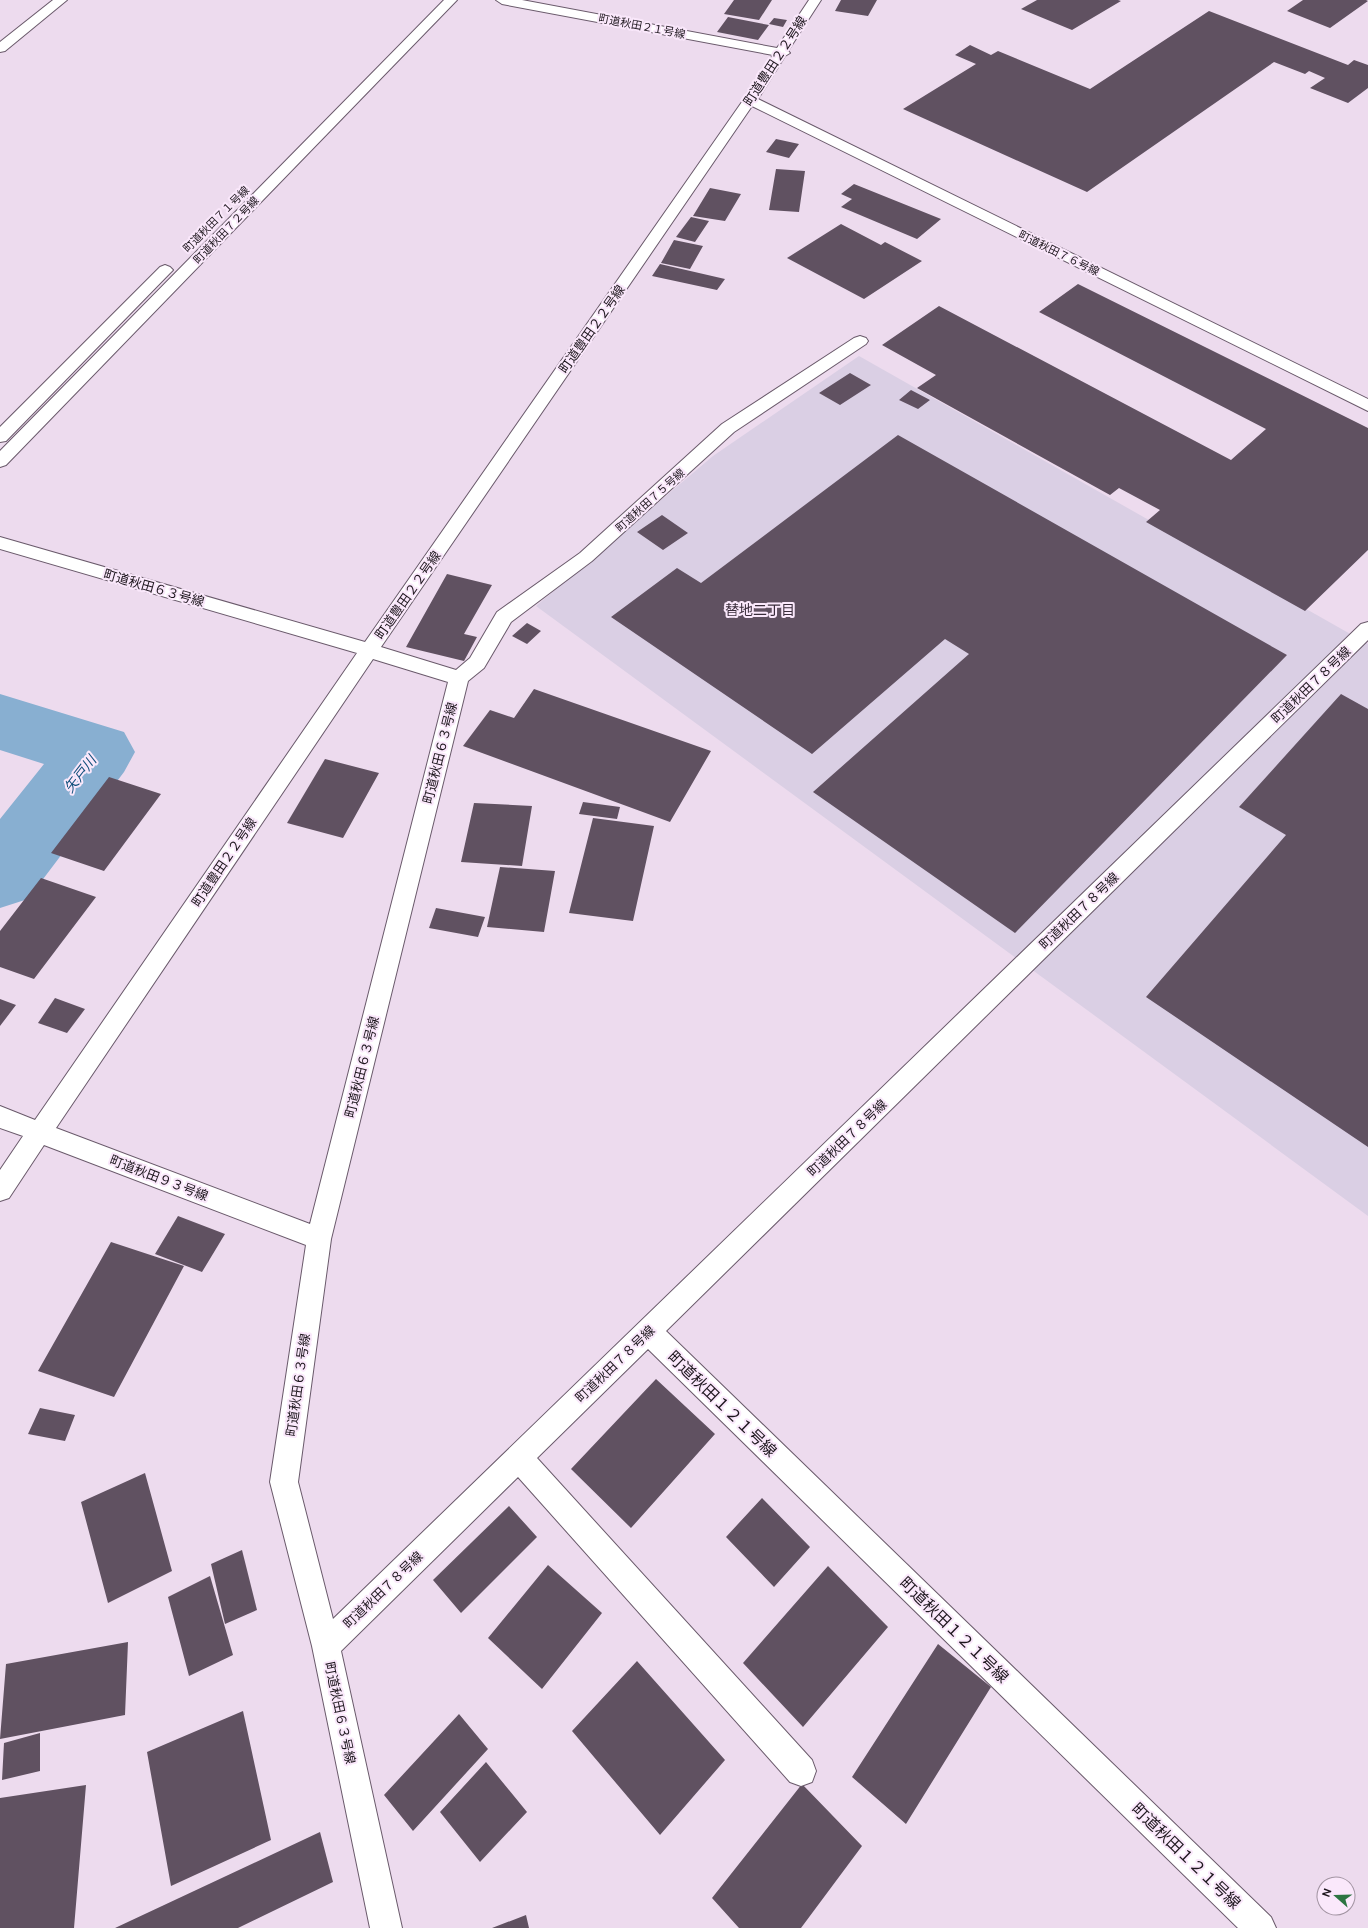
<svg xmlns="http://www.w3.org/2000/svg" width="1368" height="1928" viewBox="0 0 1368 1928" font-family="'DM Sans','Noto Sans JP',sans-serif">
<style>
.industrial{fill:#dacfe4}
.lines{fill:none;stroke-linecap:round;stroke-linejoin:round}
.river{fill:#88afd1;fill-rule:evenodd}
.building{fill:#605161}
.minor-casing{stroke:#6a5a6b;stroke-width:2}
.minor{fill:#fff;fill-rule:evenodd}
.labels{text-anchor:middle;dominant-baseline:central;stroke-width:4;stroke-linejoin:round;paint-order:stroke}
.far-street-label{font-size:11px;fill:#1d161d;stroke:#fae8fb}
.street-label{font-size:13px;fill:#1d161d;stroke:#fae8fb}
.neighbourhood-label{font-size:14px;fill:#392c3a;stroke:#fae8fb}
.water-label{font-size:14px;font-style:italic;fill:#114f7b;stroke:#fae8fb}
.near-street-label{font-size:16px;fill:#1d161d;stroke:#fae8fb}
</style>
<rect width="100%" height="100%" fill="#eddbee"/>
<path class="industrial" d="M859 356 1368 644V1216L536 606 713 456Z"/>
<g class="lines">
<path class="river" d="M0 694 124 732 135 752 124 772 28 899 0 908V819L44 764 0 750Z"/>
</g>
<path class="building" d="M734 0H772L759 20 724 14Z
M841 0H877L868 16 835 11Z
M1037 0H1118L1121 1 1072 30 1021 9Z
M1303 0H1366L1368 1 1330 28 1287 11Z
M1209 11 1348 65 1354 60 1368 65V88L1348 103 1310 88 1325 78 1309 71 1305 74 1274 62 1087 192 903 109 976 64 955 55 970 45 991 55 998 51 1090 89Z
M728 17 769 25 758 40 717 32Z
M774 18 787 20 783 27 769 24Z
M776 139 799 144 789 158 766 152Z
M776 169 805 171 799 212 769 210Z
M854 184 941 219 917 239 841 207 852 199 841 194Z
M710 188 741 194 725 221 693 216Z
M691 217 709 221 695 242 676 237Z
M841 224 881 245 885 242 922 261 864 299 787 258Z
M674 240 703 246 690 269 661 263Z
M660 264 725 279 717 290 652 276Z
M1078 284 1368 428V550L1305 611 1146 522 1160 510 1119 488 1110 495 917 388 936 375 882 345 939 306 1231 460 1266 429 1039 312Z
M850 373 871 385 840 405 819 393Z
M911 390 930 400 918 409 899 400Z
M898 435 1287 655 1015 933 813 792 969 654 945 639 812 754 611 617 677 568 701 583Z
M662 515 688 533 663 550 637 532Z
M447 574 492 585 464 634 477 637 464 661 406 647Z
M527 623 541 631 527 644 512 636Z
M534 689 711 751 670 822 463 746 490 710 514 718Z
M1341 694 1368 709V1147L1146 997 1286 835 1239 807Z
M325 759 379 773 343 838 287 823Z
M109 777 161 794 104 871 51 853Z
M583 802 620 807 617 819 579 814Z
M474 803 532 806 522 866 461 862Z
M593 818 654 826 633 921 569 913Z
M500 867 555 871 544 932 487 927Z
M41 878 96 897 34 979 0 967V931Z
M436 908 485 917 478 937 429 928Z
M55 998 85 1009 67 1033 38 1023Z
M0 999 16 1005 0 1026Z
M178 1216 225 1234 202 1272 155 1254Z
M111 1242 184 1266 114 1397 38 1371Z
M656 1379 715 1434 631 1528 571 1469Z
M40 1408 75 1415 65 1441 28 1434Z
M145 1473 172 1571 108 1603 81 1502Z
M762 1498 810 1547 774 1587 726 1537Z
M509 1506 537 1537 461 1613 433 1580Z
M242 1550 257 1610 225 1624 211 1564Z
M548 1565 602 1613 542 1689 488 1638Z
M828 1566 888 1627 803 1727 743 1663Z
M210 1576 233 1655 189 1676 168 1597Z
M128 1642 125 1715 0 1739 6 1664Z
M938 1644 991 1687 906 1824 852 1777Z
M637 1661 725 1760 660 1835 572 1731Z
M243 1711 271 1840 171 1886 147 1752Z
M459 1714 488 1749 413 1831 384 1795Z
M40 1733V1771L2 1780 4 1743Z
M486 1762 527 1812 480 1862 440 1812Z
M802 1784 862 1846 801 1928H739L712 1898Z
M86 1785 74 1928H0V1798Z
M320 1832 333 1882 238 1928H115Z
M526 1915 529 1928H492Z"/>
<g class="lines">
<g class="minor-casing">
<path id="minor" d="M53 0H67L5 51 0 52V42Z
M444 0H457L6 465 0 467V451Z
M496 0H522L777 48 809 0H821L788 51 790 53 785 56 758 99 1368 399V411L752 106 381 647 456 670 470 658 497 612 580 553 722 424 854 338 860 336 866 338 868 341 866 344 734 432 592 561 511 622 484 668 468 681 331 1239 298 1482 333 1619 1361 624 1368 622V640L666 1331 1271 1917 1276 1928H1238L648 1349 537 1458 812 1760 816 1771 812 1782 801 1786 790 1782 518 1477 341 1651 402 1928H370L312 1646 270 1482 306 1245 44 1145 9 1198 0 1201V1170L23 1136 0 1128V1106L35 1120 357 653 0 549V537L365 642 744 99 773 55 502 4ZM373 659 448 682 310 1224 56 1128Z
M165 265 170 267 173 270 170 273 6 441 0 442V427L160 267Z"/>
</g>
<use href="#minor" class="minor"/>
</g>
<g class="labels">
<g class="far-street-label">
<text transform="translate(642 26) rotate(11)">町道秋田２１号線</text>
<text transform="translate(216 219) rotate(-45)">町道秋田７１号線</text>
<text transform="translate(226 230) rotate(-46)">町道秋田７２号線</text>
<text transform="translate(1059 253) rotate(26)">町道秋田７６号線</text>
<text transform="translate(650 500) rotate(-42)">町道秋田７５号線</text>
</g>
<g class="street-label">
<text transform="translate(775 61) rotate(-57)">町道豊田２２号線</text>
<text transform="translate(592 329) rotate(-55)">町道豊田２２号線</text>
<text transform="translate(154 588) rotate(16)">町道秋田６３号線</text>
<text transform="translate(408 595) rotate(-55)">町道豊田２２号線</text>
<text transform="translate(1311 685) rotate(-44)">町道秋田７８号線</text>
<text transform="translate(440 753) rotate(-76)">町道秋田６３号線</text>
<text transform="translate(224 862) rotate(-56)">町道豊田２２号線</text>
<text transform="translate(1079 911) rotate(-44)">町道秋田７８号線</text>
<text transform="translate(362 1067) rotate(-76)">町道秋田６３号線</text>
<text transform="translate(847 1138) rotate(-44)">町道秋田７８号線</text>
<text transform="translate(159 1178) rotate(21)">町道秋田９３号線</text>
<text transform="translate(615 1364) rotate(-44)">町道秋田７８号線</text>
<text transform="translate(298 1385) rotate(-82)">町道秋田６３号線</text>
<text transform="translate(383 1590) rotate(-44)">町道秋田７８号線</text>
<text transform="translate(340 1713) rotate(78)">町道秋田６３号線</text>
</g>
<g class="neighbourhood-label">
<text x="760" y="610">替地二丁目</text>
</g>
<g class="water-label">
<text transform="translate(80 774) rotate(-52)">矢戸川</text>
</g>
<g class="near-street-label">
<text transform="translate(722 1404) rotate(44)">町道秋田１２１号線</text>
<text transform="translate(954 1630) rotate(44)">町道秋田１２１号線</text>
<text transform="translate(1186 1856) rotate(44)">町道秋田１２１号線</text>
</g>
</g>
<g transform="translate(1336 1896) rotate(290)"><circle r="19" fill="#fae8fb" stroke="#a294a2"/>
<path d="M0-3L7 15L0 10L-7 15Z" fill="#2c7542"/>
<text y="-6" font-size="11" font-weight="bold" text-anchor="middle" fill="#1d161d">N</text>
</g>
</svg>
